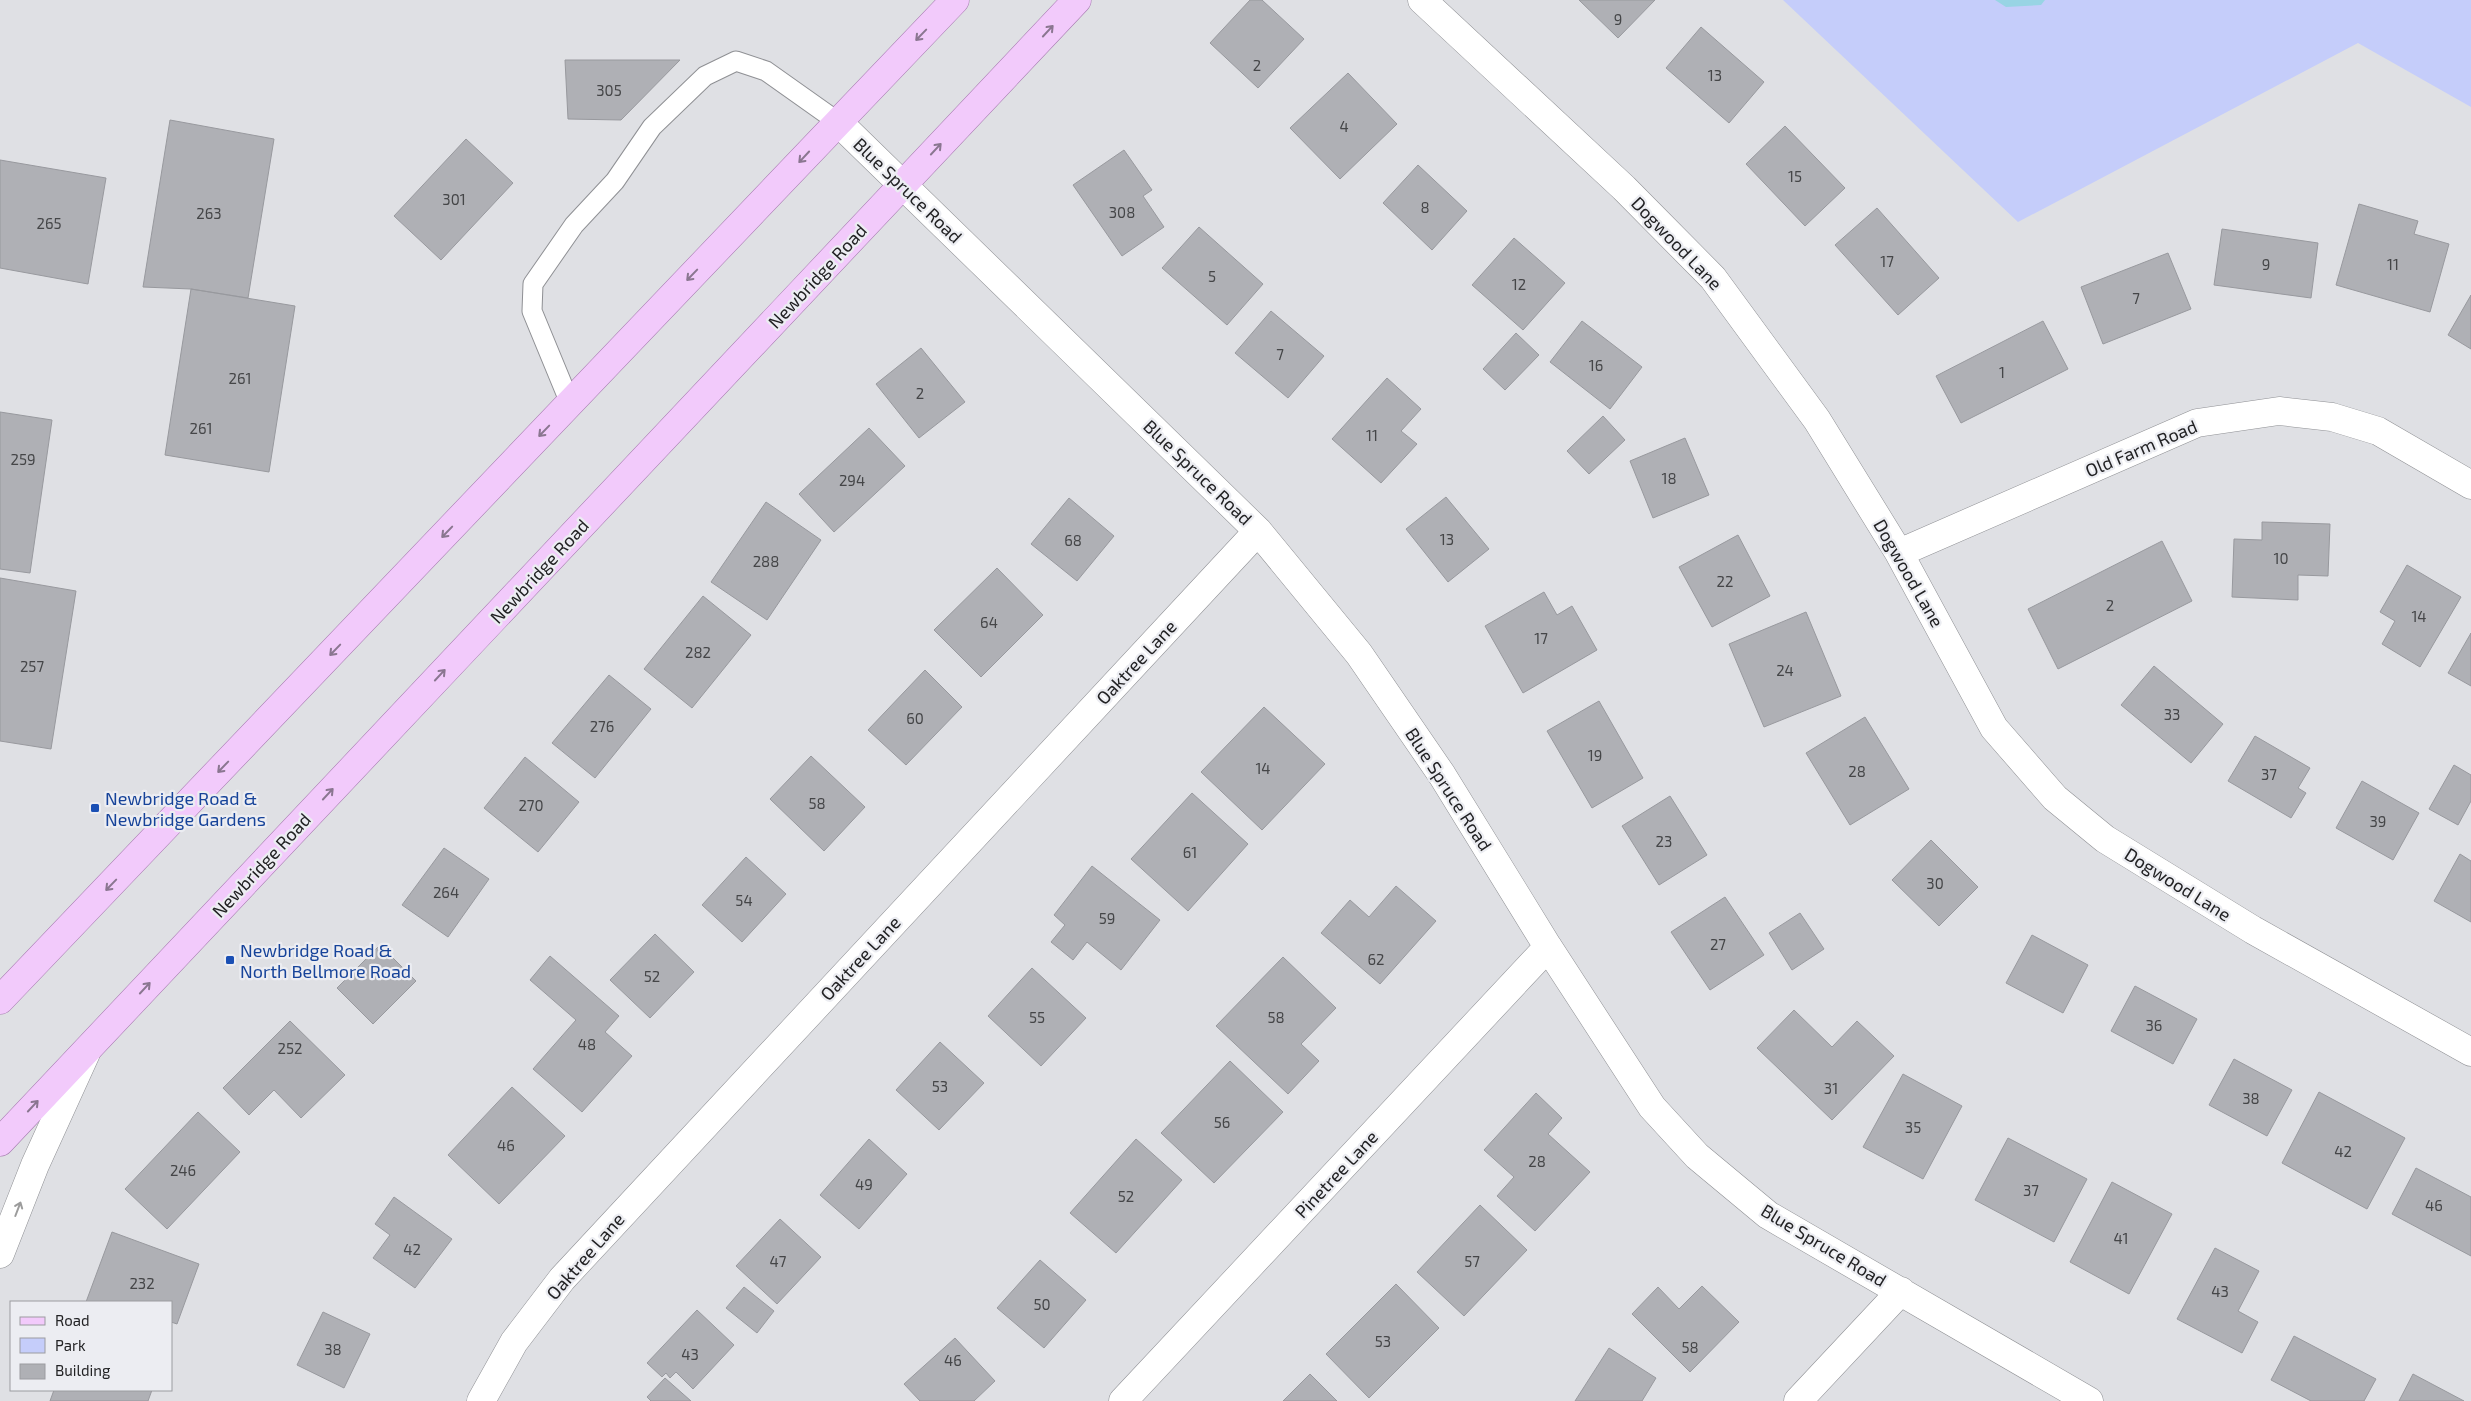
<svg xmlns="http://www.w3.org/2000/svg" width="2471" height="1401" viewBox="0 0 2471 1401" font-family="'Exo 2',sans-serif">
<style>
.green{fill:#c5cdfa}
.water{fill:#98d4e4}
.building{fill:#afb0b5;stroke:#98999e}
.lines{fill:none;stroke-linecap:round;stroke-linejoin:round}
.service-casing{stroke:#8f9094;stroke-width:21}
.minor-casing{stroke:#8f9094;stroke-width:29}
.tertiary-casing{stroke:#8f9094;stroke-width:29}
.primary-casing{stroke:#a478ae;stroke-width:29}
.service{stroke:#fff;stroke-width:19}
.minor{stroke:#fff;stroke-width:28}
.tertiary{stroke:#fff;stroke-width:28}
.primary{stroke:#f2cafb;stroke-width:28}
.oneway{stroke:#8a7690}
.oneway2{stroke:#9c9c9c}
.transit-dot{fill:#1a4fb4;stroke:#ecedf2;stroke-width:2}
.labels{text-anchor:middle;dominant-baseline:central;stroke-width:4.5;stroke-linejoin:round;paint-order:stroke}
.number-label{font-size:15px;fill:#454648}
.street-label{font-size:18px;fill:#222224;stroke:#ecedf2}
.transit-label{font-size:18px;fill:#164399;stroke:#ecedf2;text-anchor:start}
</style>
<rect width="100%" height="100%" fill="#dfe0e4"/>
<path class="green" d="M1783 0H2471V107L2358 43 2018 222Z"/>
<path class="water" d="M1995 0H2045L2041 5 2006 7Z"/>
<path class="building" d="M1250 0H1262L1304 39 1258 88 1210 43Z
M1579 0H1655L1618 38Z
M1701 27 1764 82 1729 123 1666 68Z
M565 60H680L621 120 568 119Z
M1348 73 1397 124 1340 179 1290 128Z
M170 120 274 139 248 298 191 289 143 287Z
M1785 126 1845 188 1805 226 1746 164Z
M466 139 513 183 441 260 394 216Z
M1124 150 1152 190 1143 196 1164 227 1122 256 1073 185Z
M0 160 106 178 88 284 0 268Z
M1418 165 1467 211 1432 250 1383 203Z
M2359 204 2418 221 2414 234 2449 244 2430 312 2336 285Z
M1877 208 1939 278 1898 315 1835 245Z
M1199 227 1263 284 1227 325 1162 268Z
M2222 229 2318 243 2311 298 2214 285Z
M1514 238 1565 283 1523 330 1472 285Z
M2168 253 2191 309 2103 344 2081 287Z
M191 289 295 306 269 472 165 455Z
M2471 295V349L2448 335Z
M1271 311 1324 356 1288 398 1235 353Z
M1582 321 1642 367 1610 409 1550 362Z
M2043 321 2068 369 1961 423 1936 376Z
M1516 333 1539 355 1505 390 1483 369Z
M921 348 965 402 919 438 876 384Z
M1387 378 1421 409 1401 431 1417 444 1381 483 1332 439Z
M0 412 52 420 30 573 0 569Z
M1603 416 1625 440 1589 474 1567 451Z
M869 428 905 466 834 532 799 494Z
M1685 438 1709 495 1653 518 1630 461Z
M1446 497 1489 549 1448 582 1406 529Z
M1069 498 1114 536 1077 581 1031 544Z
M766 502 821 540 767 620 711 582Z
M2262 522 2330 524 2328 576 2298 575V600L2232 597 2234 539 2262 540Z
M1738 535 1770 596 1712 627 1679 567Z
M2162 541 2192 601 2058 669 2028 609Z
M2407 565 2461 597 2420 667 2382 644 2395 621 2380 612Z
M997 568 1043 615 981 677 934 630Z
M0 578 76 591 51 749 0 741Z
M1544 592 1557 615 1572 606 1597 650 1523 693 1485 626Z
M703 596 751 635 692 708 644 669Z
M1806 612 1841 696 1764 727 1729 644Z
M2471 633V686L2448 673Z
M2154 666 2223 724 2191 763 2121 705Z
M925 670 962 707 906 765 868 730Z
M609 675 651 709 595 778 552 743Z
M1599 701 1643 778 1592 808 1547 731Z
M1264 707 1325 764 1262 830 1201 772Z
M1865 717 1909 789 1850 825 1806 753Z
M2255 736 2310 768 2298 788 2306 793 2291 818 2228 781Z
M811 756 865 807 824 851 770 799Z
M525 757 579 802 538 852 484 808Z
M2454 765 2471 775V801L2458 825 2429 809Z
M2362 781 2419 813 2393 860 2336 828Z
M1192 793 1248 844 1188 911 1131 859Z
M1670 796 1707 855 1659 885 1622 826Z
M1931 840 1978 887 1939 926 1892 880Z
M444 848 489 879 448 937 402 905Z
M2460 854 2471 861V922L2434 901Z
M746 857 786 894 742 942 702 905Z
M1092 866 1160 920 1121 970 1087 942 1073 960 1051 942 1065 925 1054 915Z
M1396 886 1436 921 1380 984 1321 933 1350 900 1369 917Z
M1725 897 1764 955 1710 990 1671 932Z
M1800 913 1824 949 1792 970 1769 933Z
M655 934 694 972 650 1018 610 980Z
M2032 935 2088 965 2063 1013 2006 983Z
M380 945 416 981 373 1024 337 988Z
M550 956 619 1016 605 1032 632 1056 582 1112 533 1069 576 1020 530 980Z
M1283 957 1336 1008 1301 1044 1319 1061 1288 1094 1216 1026Z
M1032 968 1086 1018 1041 1066 988 1016Z
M2135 986 2197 1019 2173 1064 2111 1031Z
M1794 1010 1832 1047 1857 1021 1894 1056 1832 1120 1757 1048Z
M290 1021 345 1075 301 1118 274 1090 249 1115 223 1088Z
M940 1042 984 1083 939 1130 896 1090Z
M2234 1059 2292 1090 2267 1136 2209 1105Z
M1230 1061 1283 1112 1214 1183 1161 1133Z
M1903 1074 1962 1106 1923 1179 1863 1147Z
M512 1087 565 1136 499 1204 448 1155Z
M2319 1092 2405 1138 2367 1209 2282 1163Z
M1536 1093 1562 1118 1548 1134 1590 1172 1535 1231 1497 1196 1514 1177 1484 1150Z
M198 1112 240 1152 167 1229 125 1189Z
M2008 1138 2087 1179 2054 1242 1975 1200Z
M869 1139 907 1174 859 1229 820 1195Z
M1136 1139 1182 1180 1116 1253 1070 1213Z
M2416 1168 2471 1197V1256L2392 1214Z
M2112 1182 2172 1214 2129 1294 2070 1262Z
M394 1197 452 1239 415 1288 373 1258 390 1235 375 1224Z
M1480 1205 1527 1250 1464 1316 1417 1272Z
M780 1219 821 1257 777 1304 736 1266Z
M112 1232 199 1264 177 1324 171 1322V1302H86Z
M2215 1248 2259 1271 2238 1311 2258 1322 2242 1353 2177 1319Z
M1040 1260 1086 1300 1044 1348 997 1308Z
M1396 1284 1439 1328 1369 1398 1326 1354Z
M1702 1286 1739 1322 1690 1372 1632 1314 1658 1287 1679 1309Z
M744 1287 774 1311 757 1333 726 1308Z
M697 1310 734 1345 693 1389 676 1372 670 1378 666 1373 662 1377 647 1363Z
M323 1312 370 1334 344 1388 297 1365Z
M2294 1336 2376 1379 2364 1401H2311L2271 1380Z
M955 1338 995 1381 974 1401H920L904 1384Z
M1609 1348 1656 1378 1642 1401H1575Z
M1310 1374 1337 1401H1283Z
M2413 1374 2464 1401H2399Z
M665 1378 691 1401H651L647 1397Z
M54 1390H152L148 1401H50Z"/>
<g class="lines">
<g class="service-casing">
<path id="service" d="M570 403 532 311 533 284 574 225 615 181 652 127 705 76 736 61 766 71 838 122"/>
</g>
<g class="minor-casing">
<path id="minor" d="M1422 0 1624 188 1713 278 1817 420 1899 553 1994 728 2055 798 2105 839 2253 930 2471 1052
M838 122 1258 531 1359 654 1442 775 1548 947 1652 1107 1697 1156 1768 1215 2089 1401
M1899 553 2197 423 2279 411 2332 417 2378 431 2471 485
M481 1401 514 1342 562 1279 1258 531
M1123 1401 1548 947
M1798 1401 1901 1291"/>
</g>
<g class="tertiary-casing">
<path id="tertiary" d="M0 1254 35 1165 86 1053"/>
</g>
<g class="primary-casing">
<path id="primary" d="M0 1000 955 0
M0 1142 1077 0"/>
</g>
<use href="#service" class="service"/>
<use href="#minor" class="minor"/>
<use href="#tertiary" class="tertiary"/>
<use href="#primary" class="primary"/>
</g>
<defs><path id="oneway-shaft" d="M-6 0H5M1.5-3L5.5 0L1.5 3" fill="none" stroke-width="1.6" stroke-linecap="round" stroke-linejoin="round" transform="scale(1.25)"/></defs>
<g class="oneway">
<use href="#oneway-shaft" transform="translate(1048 31) rotate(-47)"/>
<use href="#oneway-shaft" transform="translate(921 35) rotate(134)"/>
<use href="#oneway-shaft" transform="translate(936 149) rotate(-47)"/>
<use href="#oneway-shaft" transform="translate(804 157) rotate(133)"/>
<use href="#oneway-shaft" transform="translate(692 275) rotate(134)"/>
<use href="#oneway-shaft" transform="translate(544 431) rotate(134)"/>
<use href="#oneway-shaft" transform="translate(447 532) rotate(134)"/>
<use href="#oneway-shaft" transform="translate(335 650) rotate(134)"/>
<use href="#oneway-shaft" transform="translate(440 675) rotate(-47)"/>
<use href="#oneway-shaft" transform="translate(223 767) rotate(134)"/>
<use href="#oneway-shaft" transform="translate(328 794) rotate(-47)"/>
<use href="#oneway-shaft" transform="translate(111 885) rotate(134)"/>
<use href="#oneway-shaft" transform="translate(145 988) rotate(-47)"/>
<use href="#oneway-shaft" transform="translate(33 1106) rotate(-47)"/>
</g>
<use class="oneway2" href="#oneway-shaft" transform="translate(18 1209) rotate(-69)"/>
<g class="transit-dot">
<rect x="90" y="803" width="10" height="10" rx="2.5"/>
<rect x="225" y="955" width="10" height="10" rx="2.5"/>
</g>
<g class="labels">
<g class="number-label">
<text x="1618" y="19">9</text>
<text x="1257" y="65">2</text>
<text x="1715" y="75">13</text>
<text x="609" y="90">305</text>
<text x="1344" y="126">4</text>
<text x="1795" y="176">15</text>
<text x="454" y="199">301</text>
<text x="1425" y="207">8</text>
<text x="1122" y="212">308</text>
<text x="209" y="213">263</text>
<text x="49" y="223">265</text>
<text x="1887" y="261">17</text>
<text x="2266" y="264">9</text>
<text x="2393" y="264">11</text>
<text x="1212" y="276">5</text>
<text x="1519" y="284">12</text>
<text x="2136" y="298">7</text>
<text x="1280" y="354">7</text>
<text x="1596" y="365">16</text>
<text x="2002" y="372">1</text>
<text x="240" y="378">261</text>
<text x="920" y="393">2</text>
<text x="201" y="428">261</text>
<text x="1372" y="435">11</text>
<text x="23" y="459">259</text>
<text x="1669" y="478">18</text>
<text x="852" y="480">294</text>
<text x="1447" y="539">13</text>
<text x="1073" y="540">68</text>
<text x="2281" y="558">10</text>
<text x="766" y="561">288</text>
<text x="1725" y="581">22</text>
<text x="2110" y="605">2</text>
<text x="2419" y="616">14</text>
<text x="989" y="622">64</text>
<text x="1541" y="638">17</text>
<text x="698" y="652">282</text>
<text x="32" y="666">257</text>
<text x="1785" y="670">24</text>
<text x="2172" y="714">33</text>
<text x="915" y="718">60</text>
<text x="602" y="726">276</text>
<text x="1595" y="755">19</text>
<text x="1263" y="768">14</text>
<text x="1857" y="771">28</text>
<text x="2269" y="774">37</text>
<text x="817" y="803">58</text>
<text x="531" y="805">270</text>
<text x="2378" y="821">39</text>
<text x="1664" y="841">23</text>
<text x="1190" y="852">61</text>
<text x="1935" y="883">30</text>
<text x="446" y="892">264</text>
<text x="744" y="900">54</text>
<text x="1107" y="918">59</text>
<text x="1718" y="944">27</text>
<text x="1376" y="959">62</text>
<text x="652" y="976">52</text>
<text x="1037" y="1017">55</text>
<text x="1276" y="1017">58</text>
<text x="2154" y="1025">36</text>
<text x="587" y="1044">48</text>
<text x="290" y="1048">252</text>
<text x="940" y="1086">53</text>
<text x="1831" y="1088">31</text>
<text x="2251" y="1098">38</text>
<text x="1222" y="1122">56</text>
<text x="1913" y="1127">35</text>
<text x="506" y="1145">46</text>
<text x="2343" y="1151">42</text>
<text x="1537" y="1161">28</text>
<text x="183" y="1170">246</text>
<text x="864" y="1184">49</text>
<text x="2031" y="1190">37</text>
<text x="1126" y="1196">52</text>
<text x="2434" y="1205">46</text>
<text x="2121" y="1238">41</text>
<text x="412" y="1249">42</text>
<text x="778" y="1261">47</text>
<text x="1472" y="1261">57</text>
<text x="142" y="1283">232</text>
<text x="2220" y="1291">43</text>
<text x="1042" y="1304">50</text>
<text x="1383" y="1341">53</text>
<text x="1690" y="1347">58</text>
<text x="333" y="1349">38</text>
<text x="690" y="1354">43</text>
<text x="953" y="1360">46</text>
</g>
<g class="street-label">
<text transform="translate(908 190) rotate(44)">Blue Spruce Road</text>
<text transform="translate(1677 243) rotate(46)">Dogwood Lane</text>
<text transform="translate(817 276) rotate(-47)">Newbridge Road</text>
<text transform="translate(2141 448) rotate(-23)">Old Farm Road</text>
<text transform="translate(1198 472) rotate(44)">Blue Spruce Road</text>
<text transform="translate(539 571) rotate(-47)">Newbridge Road</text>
<text transform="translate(1909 573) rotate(60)">Dogwood Lane</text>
<text transform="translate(1136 662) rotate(-47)">Oaktree Lane</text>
<text transform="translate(1449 789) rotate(57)">Blue Spruce Road</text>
<text transform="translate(261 865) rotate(-47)">Newbridge Road</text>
<text transform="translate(2178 884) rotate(32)">Dogwood Lane</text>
<text transform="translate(860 958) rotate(-47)">Oaktree Lane</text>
<text transform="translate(1336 1174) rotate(-47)">Pinetree Lane</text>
<text transform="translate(1824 1245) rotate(31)">Blue Spruce Road</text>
<text transform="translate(585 1256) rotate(-49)">Oaktree Lane</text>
</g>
<g class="transit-label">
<text x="105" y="798">Newbridge Road &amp;<tspan x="105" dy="21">Newbridge Gardens</tspan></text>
<text x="240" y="950">Newbridge Road &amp;<tspan x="240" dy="21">North Bellmore Road</tspan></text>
</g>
</g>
<rect x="10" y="1301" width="162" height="90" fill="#ecedf2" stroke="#9b9ca0"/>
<rect x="20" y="1317" width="25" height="8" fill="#f2cafb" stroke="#9b9ca0"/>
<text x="55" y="1326" font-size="15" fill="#222224">Road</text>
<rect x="20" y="1338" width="25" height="15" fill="#c5cdfa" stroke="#9b9ca0"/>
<text x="55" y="1351" font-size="15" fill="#222224">Park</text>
<rect x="20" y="1364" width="25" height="15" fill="#afb0b5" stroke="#9b9ca0"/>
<text x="55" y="1376" font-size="15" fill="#222224">Building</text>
</svg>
